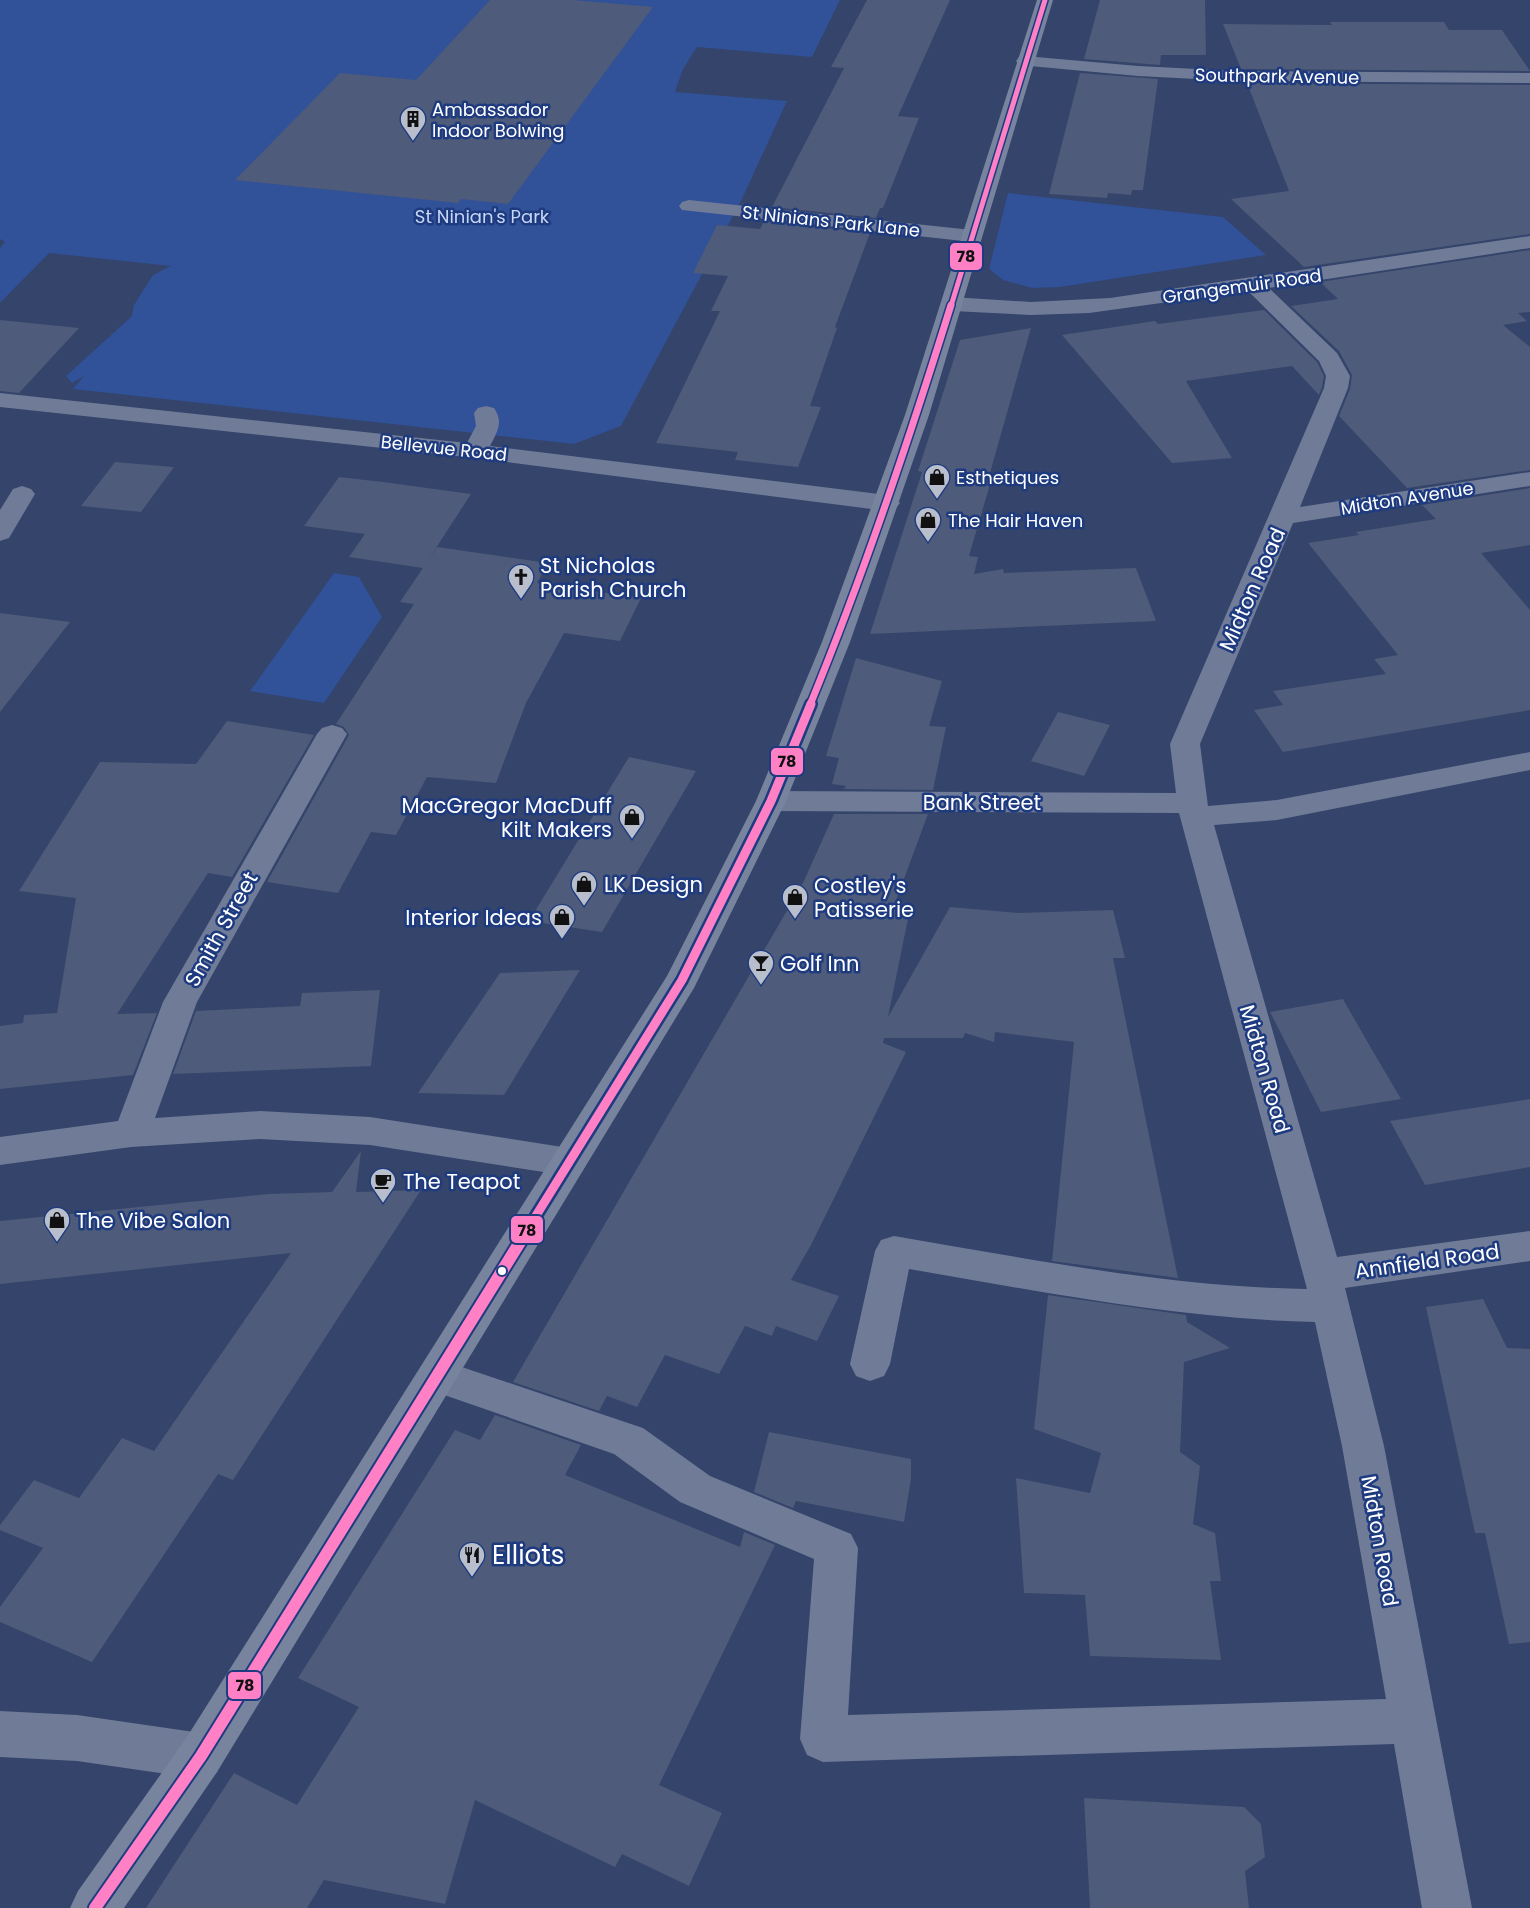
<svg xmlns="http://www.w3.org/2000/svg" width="1530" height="1908" viewBox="0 0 1530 1908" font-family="Poppins,sans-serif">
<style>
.green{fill:#315198}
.building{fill:#4e5b7a}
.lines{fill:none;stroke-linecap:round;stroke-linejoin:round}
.minor{fill:#707b98;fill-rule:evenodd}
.major{fill:#78849e;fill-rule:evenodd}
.bus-1-far3-casing{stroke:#1e3b80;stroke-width:8}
.bus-1-far2-casing{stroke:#1e3b80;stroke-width:10}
.bus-1-far1-casing{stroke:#1e3b80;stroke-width:14}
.bus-1-casing{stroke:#1e3b80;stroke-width:16}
.bus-1-far3{stroke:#ff80c5;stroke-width:5}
.bus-1-far2{stroke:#ff80c5;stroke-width:7}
.bus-1-far1{stroke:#ff80c5;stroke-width:9}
.bus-1{stroke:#ff80c5;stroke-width:12}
.bus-dot{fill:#fff;stroke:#1e3b80;stroke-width:2}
.labels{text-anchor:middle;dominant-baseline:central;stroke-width:5;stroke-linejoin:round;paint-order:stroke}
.far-street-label{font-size:18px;fill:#fff;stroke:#1e3b80}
.far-poi-label{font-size:18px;fill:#fff;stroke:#1e3b80;text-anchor:start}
.far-park-label{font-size:18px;fill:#c6d6f7;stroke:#1e3b80}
.poi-label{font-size:21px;fill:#fff;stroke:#1e3b80;text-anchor:start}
.street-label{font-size:21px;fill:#fff;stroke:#1e3b80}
.near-poi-label{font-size:26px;fill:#fff;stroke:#1e3b80;text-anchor:start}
.line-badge{stroke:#1e3b80;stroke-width:2}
.pale-badge-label{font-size:16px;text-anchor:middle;font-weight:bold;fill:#111}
</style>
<rect width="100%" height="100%" fill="#34446a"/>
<path class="green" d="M0 0H840L812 57 697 47 683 69 675 92 787 101 742 199 621 426 574 444 73 389 84 376 72 383 66 376 132 316 134 305 153 275 171 266 49 253 0 303V248L5 242 0 239Z
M1008 193 1223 217 1266 255 1060 287 1032 288 1003 280 989 269Z
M334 573 359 577 382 617 324 703 250 691Z"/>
<path class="building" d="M490 0H573L653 7 508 204 461 199 458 203 235 180 340 73 416 80Z
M867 0H950L898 116 919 118 883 208H880L876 218 772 207 844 68 831 67Z
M1100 0H1205L1206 55H1161L1160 65 1084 59Z
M1330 22H1444L1449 30H1502L1530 71 1241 69 1223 24 1332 25Z
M1080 73 1158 79 1143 190H1132L1131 195 1108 193 1107 198 1049 194Z
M1247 83 1530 85V234L1304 267 1231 199 1289 191Z
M764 221 870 233 835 327 837 328 810 406 821 407 798 467 735 460 738 452 656 443 720 311H711L728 276 693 273 717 225 760 229Z
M1530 250V312L1518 313 1527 321 1503 325 1530 347V470L1407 488 1339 416 1350 389 1352 375 1339 351 1291 306 1338 299 1320 282Z
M1264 310 1317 362 1324 376 1322 387 1319 395 1292 366 1186 381 1232 458 1172 463 1062 335 1155 321 1158 324Z
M0 320 79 328 19 393 0 391Z
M1031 328 988 480 991 481 969 556 978 557 974 574 1003 569 1004 573 1136 568 1156 621 870 634 922 472 918 471 960 340Z
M115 462 174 467 141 512 81 506Z
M339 477 383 482 471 494 423 568 349 557 365 534 304 526Z
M1530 488V545L1481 553 1530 610V710L1283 752 1254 710 1283 705 1273 691 1386 674 1374 659 1398 655 1308 543 1359 535 1356 532 1436 519 1422 505Z
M437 547 548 563 537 583 641 598 620 641 564 633 526 703 496 783 427 777 396 835 371 832 338 893 267 882 349 735 344 727 336 724 414 604 400 602Z
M0 613 70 622 0 712Z
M856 658 942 681 929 726 946 727 933 790 844 789 846 786 832 784 839 758 826 756Z
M1058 712 1110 725 1084 776 1031 761Z
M227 721 314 735 232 877 208 873 117 1014 157 1013 133 1075 0 1089V1026L23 1023 24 1015 57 1013 76 898 19 891 100 762 196 764Z
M629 757 696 771 602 932 529 921Z
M834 814H928L895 903 911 904 888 1017 950 907 1019 913 1113 910 1125 958H1113L1178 1278 1052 1261 1074 1042 995 1032 994 1042 965 1033 963 1038H884L883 1043 906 1052 811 1245 791 1280 839 1296 817 1341 776 1326 772 1336 745 1326 719 1374 665 1355 637 1407 607 1396 599 1411 513 1382 803 883Z
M580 970 504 1095 418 1093 500 973Z
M380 990 371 1066 173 1074 196 1011 300 1006 302 993Z
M1343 999 1371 1048 1401 1099 1321 1112 1270 1012Z
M1530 1099V1167L1425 1185 1390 1121Z
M361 1151 356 1192 421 1190 233 1480 218 1474 92 1662 0 1622V1607L43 1548 0 1530V1525L34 1480 79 1498 122 1438 154 1451 291 1253 0 1284V1221L269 1194 332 1192Z
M1048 1295 1186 1315 1187 1322 1230 1348 1184 1362 1180 1452 1200 1466 1193 1524 1215 1533 1221 1581H1210L1221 1660 1090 1656 1085 1595 1024 1593 1016 1478 1090 1493 1101 1453 1034 1429Z
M1483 1299 1507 1348 1530 1349V1642L1509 1644 1485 1533H1475L1426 1307Z
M495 1415 581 1445 565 1475 740 1547 744 1532 775 1545 659 1785 722 1813 689 1886 622 1854 615 1867 475 1800 445 1904 324 1880 307 1908H146L234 1773 297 1805 359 1707 298 1678 455 1430 480 1440Z
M769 1432 911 1459V1479L904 1522 796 1501 793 1508 754 1492Z
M1084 1798 1244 1807 1261 1824 1265 1857 1245 1871 1249 1908H1090Z"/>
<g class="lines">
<path class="minor" d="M1025 56 1138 66 1236 71 1530 73V83L1236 81 1138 76 1019 65 1016 61 1019 57Z
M689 200 972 230 979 232 982 236 979 240 972 242 682 210 679 206 682 202Z
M1530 236V248L1269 288 1337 353 1350 376 1348 388 1300 507 1530 472V486L1293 523 1200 744 1208 806 1277 800 1530 752V770L1277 820 1214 825 1337 1257 1530 1231V1261L1345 1288 1384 1446 1472 1908H1422L1394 1744 823 1762 807 1755 800 1739 814 1559 680 1502 614 1454 424 1388 418 1376 424 1364 438 1359 628 1423 643 1428 710 1476 851 1534 858 1548 848 1715 1386 1699 1342 1446 1315 1322C1178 1319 1044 1292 909 1269L890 1364 884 1376 870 1381 856 1376 850 1364 875 1251 881 1240 894 1236C1031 1259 1168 1287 1307 1289L1179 813 771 811 760 808 756 801 760 794 771 791 1176 793 1170 744 1324 388 1326 376 1319 361 1248 291 1089 313 1031 315 952 311 944 309 941 304 944 299 952 297 1031 302 1110 298Z
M0 393 467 443 476 426 474 413 478 408 486 406 494 408C504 422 497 432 490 446L887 495 896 498 900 503 896 508 887 511 475 458 0 407Z
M22 486 31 489 35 494 9 538 0 541V510L13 489Z
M332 725 342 728 347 734 197 1002 155 1118 260 1111 370 1117 569 1148 582 1152 587 1162 582 1172 569 1176 370 1145 260 1139 131 1147 0 1165V1137L118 1121 163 1002 317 734 322 728Z
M0 1711 77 1715 201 1733 217 1740 224 1756 217 1772 201 1779 77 1761 0 1757Z"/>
<path class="major" d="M1037 0H1053L929 415 850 642 786 801 694 988 217 1772 124 1908H70L78 1891 185 1740 667 976 756 801 822 642 905 415Z"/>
<g class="bus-1-far3-casing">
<path id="bus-1-far3" d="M951 306 1045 0"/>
</g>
<g class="bus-1-far2-casing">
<path id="bus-1-far2" d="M810 705C864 574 909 440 951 305"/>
</g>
<g class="bus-1-far1-casing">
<path id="bus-1-far1" d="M529 1227 682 980 771 801 811 704"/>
</g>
<g class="bus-1-casing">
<path id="bus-1" d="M95 1908 201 1756 530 1226"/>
</g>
<use href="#bus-1-far3" class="bus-1-far3"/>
<use href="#bus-1-far2" class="bus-1-far2"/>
<use href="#bus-1-far1" class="bus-1-far1"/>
<use href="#bus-1" class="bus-1"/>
</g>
<defs>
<g id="building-pin" transform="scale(1.35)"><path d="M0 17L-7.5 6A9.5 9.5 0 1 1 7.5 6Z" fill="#b8becb" stroke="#1e3b80"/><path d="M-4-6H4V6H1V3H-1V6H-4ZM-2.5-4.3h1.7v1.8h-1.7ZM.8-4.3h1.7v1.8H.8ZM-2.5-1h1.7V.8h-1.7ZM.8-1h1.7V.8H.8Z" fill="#111"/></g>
<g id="shop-pin" transform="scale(1.35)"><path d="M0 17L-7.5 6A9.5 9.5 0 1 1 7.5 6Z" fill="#b8becb" stroke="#1e3b80"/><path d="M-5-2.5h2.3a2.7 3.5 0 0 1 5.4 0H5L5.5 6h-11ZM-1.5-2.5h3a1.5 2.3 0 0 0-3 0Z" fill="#111"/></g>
<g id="church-pin" transform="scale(1.35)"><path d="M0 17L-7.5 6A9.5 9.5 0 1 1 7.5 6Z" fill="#b8becb" stroke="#1e3b80"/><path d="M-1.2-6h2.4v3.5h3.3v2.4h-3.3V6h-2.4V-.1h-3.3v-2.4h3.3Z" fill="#111"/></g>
<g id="bar-pin" transform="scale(1.35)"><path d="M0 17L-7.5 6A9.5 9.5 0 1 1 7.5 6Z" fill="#b8becb" stroke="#1e3b80"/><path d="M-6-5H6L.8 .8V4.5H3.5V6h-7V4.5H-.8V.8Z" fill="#111"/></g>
<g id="cafe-pin" transform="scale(1.35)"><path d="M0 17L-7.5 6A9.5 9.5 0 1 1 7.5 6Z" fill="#b8becb" stroke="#1e3b80"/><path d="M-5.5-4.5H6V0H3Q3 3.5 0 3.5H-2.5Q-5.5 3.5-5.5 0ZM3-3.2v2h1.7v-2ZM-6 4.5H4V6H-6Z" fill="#111"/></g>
<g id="restaurant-pin" transform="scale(1.35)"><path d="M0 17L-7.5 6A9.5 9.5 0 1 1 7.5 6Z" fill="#b8becb" stroke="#1e3b80"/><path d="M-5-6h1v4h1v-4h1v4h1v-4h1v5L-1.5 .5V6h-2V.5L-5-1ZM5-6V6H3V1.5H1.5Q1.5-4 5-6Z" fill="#111"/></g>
</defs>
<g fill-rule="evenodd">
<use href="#building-pin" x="413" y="119"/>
<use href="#shop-pin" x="937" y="477"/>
<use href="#shop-pin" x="928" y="520"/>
<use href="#church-pin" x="521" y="577"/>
<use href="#shop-pin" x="632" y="817"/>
<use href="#shop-pin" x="584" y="884"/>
<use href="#shop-pin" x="795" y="897"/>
<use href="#shop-pin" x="562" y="917"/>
<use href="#bar-pin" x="761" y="963"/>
<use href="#cafe-pin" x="383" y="1181"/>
<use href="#shop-pin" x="57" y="1220"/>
<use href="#restaurant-pin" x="472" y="1555"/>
</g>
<circle class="bus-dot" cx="502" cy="1271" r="5"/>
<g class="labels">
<g class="far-street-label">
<text transform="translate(1277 76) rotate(1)">Southpark Avenue</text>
<text transform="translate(831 221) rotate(6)">St Ninians Park Lane</text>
<text transform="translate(1242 286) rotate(-8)">Grangemuir Road</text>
<text transform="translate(444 448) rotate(6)">Bellevue Road</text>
<text transform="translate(1407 498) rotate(-9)">Midton Avenue</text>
</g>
<g class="far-poi-label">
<text x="432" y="109">Ambassador<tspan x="432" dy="21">Indoor Bolwing</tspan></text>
<text x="956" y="477">Esthetiques</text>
<text x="948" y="520">The Hair Haven</text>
</g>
<g class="far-park-label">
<text x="482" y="216">St Ninian's Park</text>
</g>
<g class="poi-label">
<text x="540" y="565">St Nicholas<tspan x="540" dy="24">Parish Church</tspan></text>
<text x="612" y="805" text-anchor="end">MacGregor MacDuff<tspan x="612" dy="24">Kilt Makers</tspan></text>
<text x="604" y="884">LK Design</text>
<text x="814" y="885">Costley's<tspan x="814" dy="24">Patisserie</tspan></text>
<text x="542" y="917" text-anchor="end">Interior Ideas</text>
<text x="780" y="963">Golf Inn</text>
<text x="403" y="1181">The Teapot</text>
<text x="76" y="1220">The Vibe Salon</text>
</g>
<g class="street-label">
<text transform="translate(1252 589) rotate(-66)">Midton Road</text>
<text x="982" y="802">Bank Street</text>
<text transform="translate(221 929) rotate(-61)">Smith Street</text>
<text transform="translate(1265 1069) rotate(74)">Midton Road</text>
<text transform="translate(1427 1261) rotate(-8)">Annfield Road</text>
<text transform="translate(1380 1541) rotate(80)">Midton Road</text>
</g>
<g class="near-poi-label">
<text x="492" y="1555">Elliots</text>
</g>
</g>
<g class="line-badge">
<rect x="949" y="242" width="34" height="29" rx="6" fill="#ff80c5"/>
<rect x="770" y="747" width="34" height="29" rx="6" fill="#ff80c5"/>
<rect x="510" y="1215" width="34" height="29" rx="6" fill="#ff80c5"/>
<rect x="227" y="1671" width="35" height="29" rx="6" fill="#ff80c5"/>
</g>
<g class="pale-badge-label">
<text x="966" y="262">78</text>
<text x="787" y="767">78</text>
<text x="527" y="1236">78</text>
<text x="245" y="1691">78</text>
</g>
</svg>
